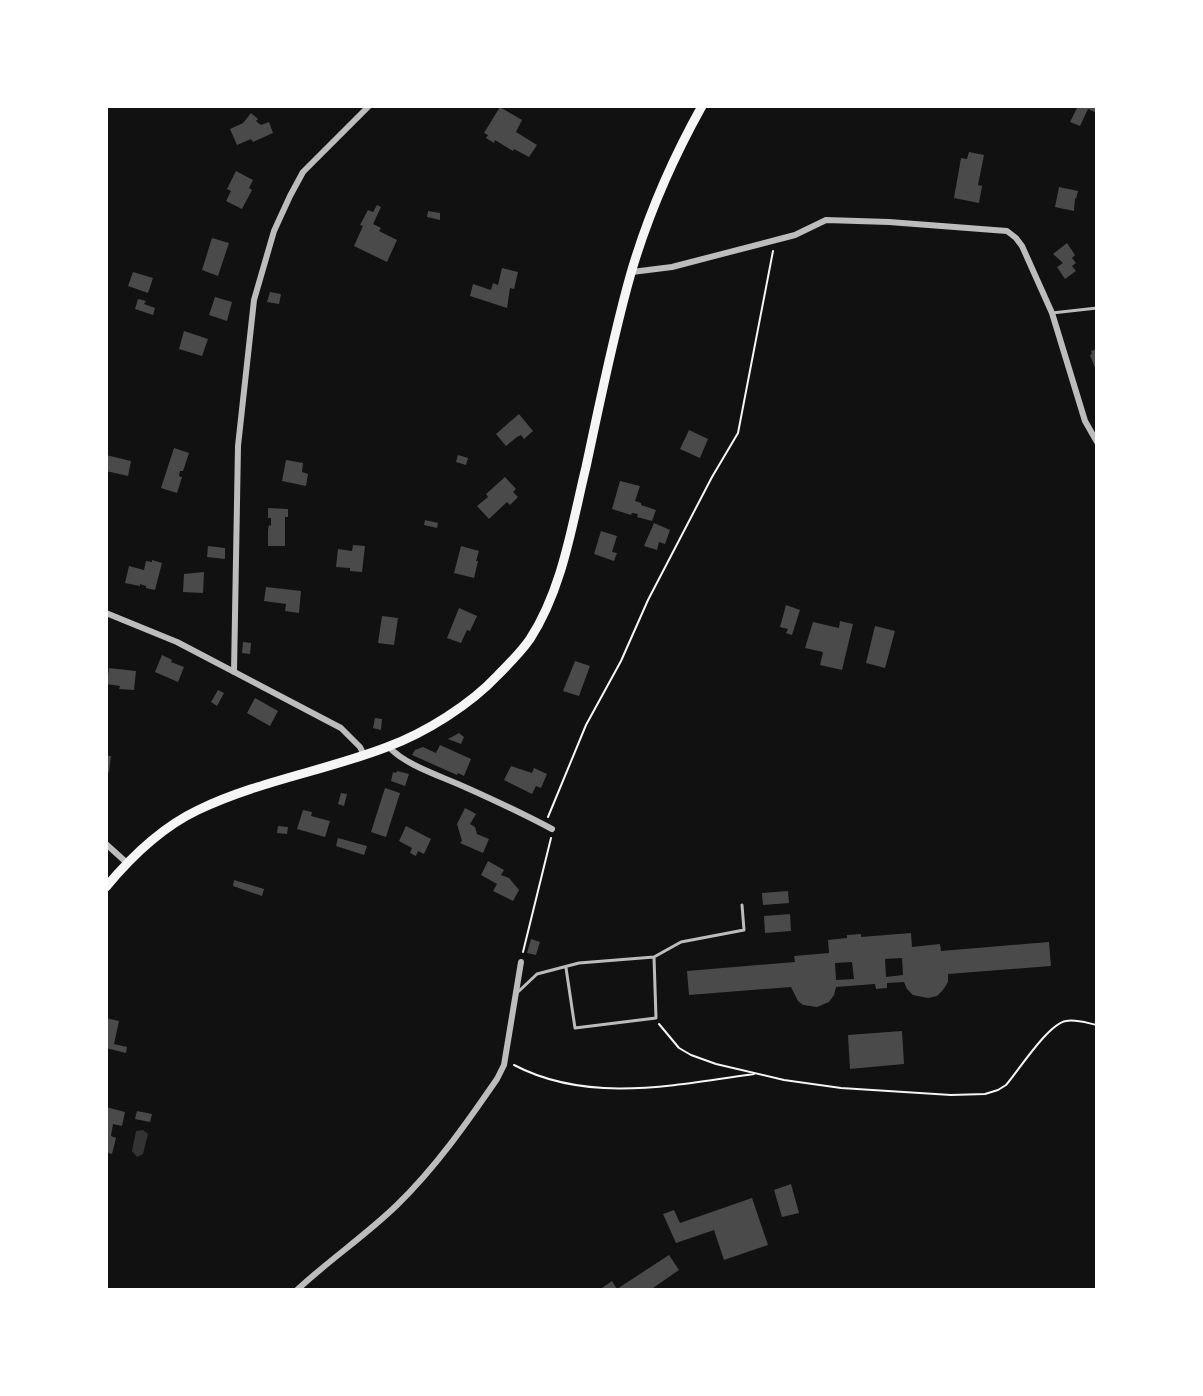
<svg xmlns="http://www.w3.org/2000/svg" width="1203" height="1396" viewBox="0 0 1203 1396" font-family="'Source Sans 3',sans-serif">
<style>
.water{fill:#333}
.building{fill:#4a4a4a;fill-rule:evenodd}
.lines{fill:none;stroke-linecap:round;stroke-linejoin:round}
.path{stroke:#f5f5f5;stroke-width:2}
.service{stroke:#bcbcbc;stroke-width:3}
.minor{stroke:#bcbcbc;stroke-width:6}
.secondary{stroke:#f5f5f5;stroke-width:9}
</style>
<rect width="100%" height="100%" fill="#111"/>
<path class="water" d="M143 1130 148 1134 143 1154 137 1157 132 1151 136 1131Z"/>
<path class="building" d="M1078 106H1097V113L1088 109 1080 126 1070 122Z
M500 107 522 120 516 132 537 145 529 157 514 149 513 151 495 140 494 143 486 138 488 135 484 133Z
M251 113 258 119 256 121 261 125 269 122 273 133 253 142 251 139 237 145 230 129 243 123Z
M969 152 984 155 978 185 982 186 979 203 954 198 961 158 967 159Z
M236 171 253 180 249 188 252 190 242 209 226 201 231 191 227 189Z
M1059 187 1078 191 1076 199 1075 198 1074 211 1055 207Z
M377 205 381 207 373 224 381 228 379 231 397 240 387 262 354 246 363 226 360 225 368 210 373 212Z
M428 211 440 213V220L427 217Z
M212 238 229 243 218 276 202 270Z
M1067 243 1075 255 1072 258 1076 263 1072 266 1076 271 1065 279 1057 267 1063 263 1053 254Z
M502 268 518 272 514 289 510 288 507 308 470 296 473 284 491 290 493 283 498 285Z
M133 272 153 278 148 293 128 286Z
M270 292 281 294 279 304 267 302Z
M215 297 232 302 227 321 209 315Z
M138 299 146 301 144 304 155 308 153 315 135 309Z
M184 331 208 339 202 356 179 349Z
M1097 349V373L1090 355 1092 354 1091 351Z
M519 414 533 431 524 439 521 435 517 437 506 446 496 434Z
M689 430 708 439 700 458 680 449Z
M174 448 189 453 183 471H180L179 476 182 477 177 493 161 488Z
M106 455 131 461 128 476 106 471Z
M458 455 468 458 466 465 456 462Z
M286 460 303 463 302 472 308 474 306 486 282 481Z
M505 477 516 489 513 492 518 497 510 505 507 502 489 519 477 506 488 497 486 494Z
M620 481 640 486 635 501 641 503V505L656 510 652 521 637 517 638 514 632 513 631 515 612 509Z
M268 508 288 509V517H285V546H268V530L269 525 271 526V518H268Z
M425 520 438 523 437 528 424 525Z
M654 523 670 530 665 544 659 542 657 550 644 546Z
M601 531 617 536 612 552 617 553 614 561 594 554Z
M353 545 365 546 362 572 350 571V568L336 567 338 549 352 551Z
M208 546 225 548V559L207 557Z
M461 546 479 551 476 561H478L474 578 454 573Z
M152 560 162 563 155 590 146 588V586L140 584V586L125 583 129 566 144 570 146 561 152 562Z
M204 572 203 593 183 592 184 574Z
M266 587 301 591 299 613 285 611 286 604 264 601Z
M786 605 800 610 792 635 786 633 788 629 780 627Z
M459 608 477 616 470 631 467 630 461 643 447 638Z
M382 616 398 618 394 645 378 643Z
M840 621 853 624 842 670 820 665 823 652 805 648 813 622 839 628Z
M875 626 895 631 885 668 866 663Z
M243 642 251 643 250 654 242 653Z
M162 655 172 660 171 662 184 667 178 682 155 672Z
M575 661 590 666 579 696 563 691Z
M109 668 136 671 134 690 119 689 120 686 107 684Z
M218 690 224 693 217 706 211 702Z
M255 698 278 711 270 726 247 713Z
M375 718 382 719 381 730 373 728Z
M459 733 464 737 461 744 448 739Z
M440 745 471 759 464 776 458 773 457 775 412 755 415 750 423 747 436 753Z
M106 756H111L109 772H106Z
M511 766 532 773 534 768 547 774 541 788 536 786 532 794 504 780Z
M397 771 409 774 405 786 391 781 393 772 396 773Z
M385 788 400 793 386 837 371 832Z
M341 793 347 794 344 806 338 804Z
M465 808 476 814 470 824 475 827 477 834 489 839 483 853 460 843 462 841 457 824Z
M303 810 312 812 311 816 330 821 325 837 297 829Z
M278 826 288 827 287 834 277 833Z
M406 826 431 839 424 854 418 851 416 856 410 853 412 848 399 841Z
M338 838 367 846 364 855 336 846Z
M488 861 504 870 501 875 509 878 519 890 513 901 493 891 497 884 481 875Z
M234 880 264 889 262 896 233 886Z
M788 891 789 903 763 905 762 893Z
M790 914 791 931 765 933 764 916Z
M911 933 912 947 940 944 941 951 1049 942 1051 966 948 974V982L943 990 937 996 928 998 913 995 907 989 904 982 887 983V988L876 989 875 984 836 987 834 995 829 1002 817 1007 803 1005 798 1001 791 987 689 995 687 971 795 962 794 956 829 953 828 940 847 938V935L861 934V937ZM902 958 903 975 886 977 885 959ZM852 962 854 979 836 980 835 963Z
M531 939 540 942 536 955 527 953Z
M106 1018 119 1021 114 1044 127 1047 126 1053 106 1048Z
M902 1031 904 1064 850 1069 848 1035Z
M106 1107 125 1112 122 1126 113 1124 111 1136 116 1138 112 1154 106 1152Z
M137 1111 152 1114 150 1122 135 1119Z
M791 1184 799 1213 782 1217 774 1190Z
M752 1198 768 1245 724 1260 714 1230 676 1243 663 1214 674 1210 680 1223Z
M669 1255 679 1270 650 1290H599L612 1281 617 1289Z"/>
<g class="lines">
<path class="path" d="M548 817 586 725 621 661 648 600 712 477 738 433 773 251
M523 952 551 838
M659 1024 679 1048 691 1055 716 1064 784 1080 841 1088 951 1095 985 1094 998 1090 1006 1085C1019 1070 1048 1024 1066 1021 1076 1019 1087 1023 1097 1025
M514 1065C588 1104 675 1085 754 1074"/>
<path class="service" d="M1052 313 1097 308
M566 968 575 1028 656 1018 654 957
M519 991 537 974 579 963 654 957 681 942 744 930 742 905"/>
<path class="minor" d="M632 272 672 267 795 235 826 220 889 222 1007 231 1016 238 1022 246 1052 313 1085 421 1097 442
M106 613 177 642 341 728 360 747 364 755
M234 672 238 446 254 300 274 231 290 196 303 172 369 106
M389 747C406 766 444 777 467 788 496 801 524 814 552 829
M106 844 127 863
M297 1290C329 1260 365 1236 397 1205 436 1167 466 1124 497 1079L504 1065 521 962"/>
<path class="secondary" d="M106 887C131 857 162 827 198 810 258 781 325 771 387 747 425 733 470 705 498 675 509 664 521 652 530 639 563 588 572 524 586 467 600 402 613 336 631 273 648 215 673 158 702 106"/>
</g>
<rect width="1203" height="1396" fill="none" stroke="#ffffff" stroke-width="216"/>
</svg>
